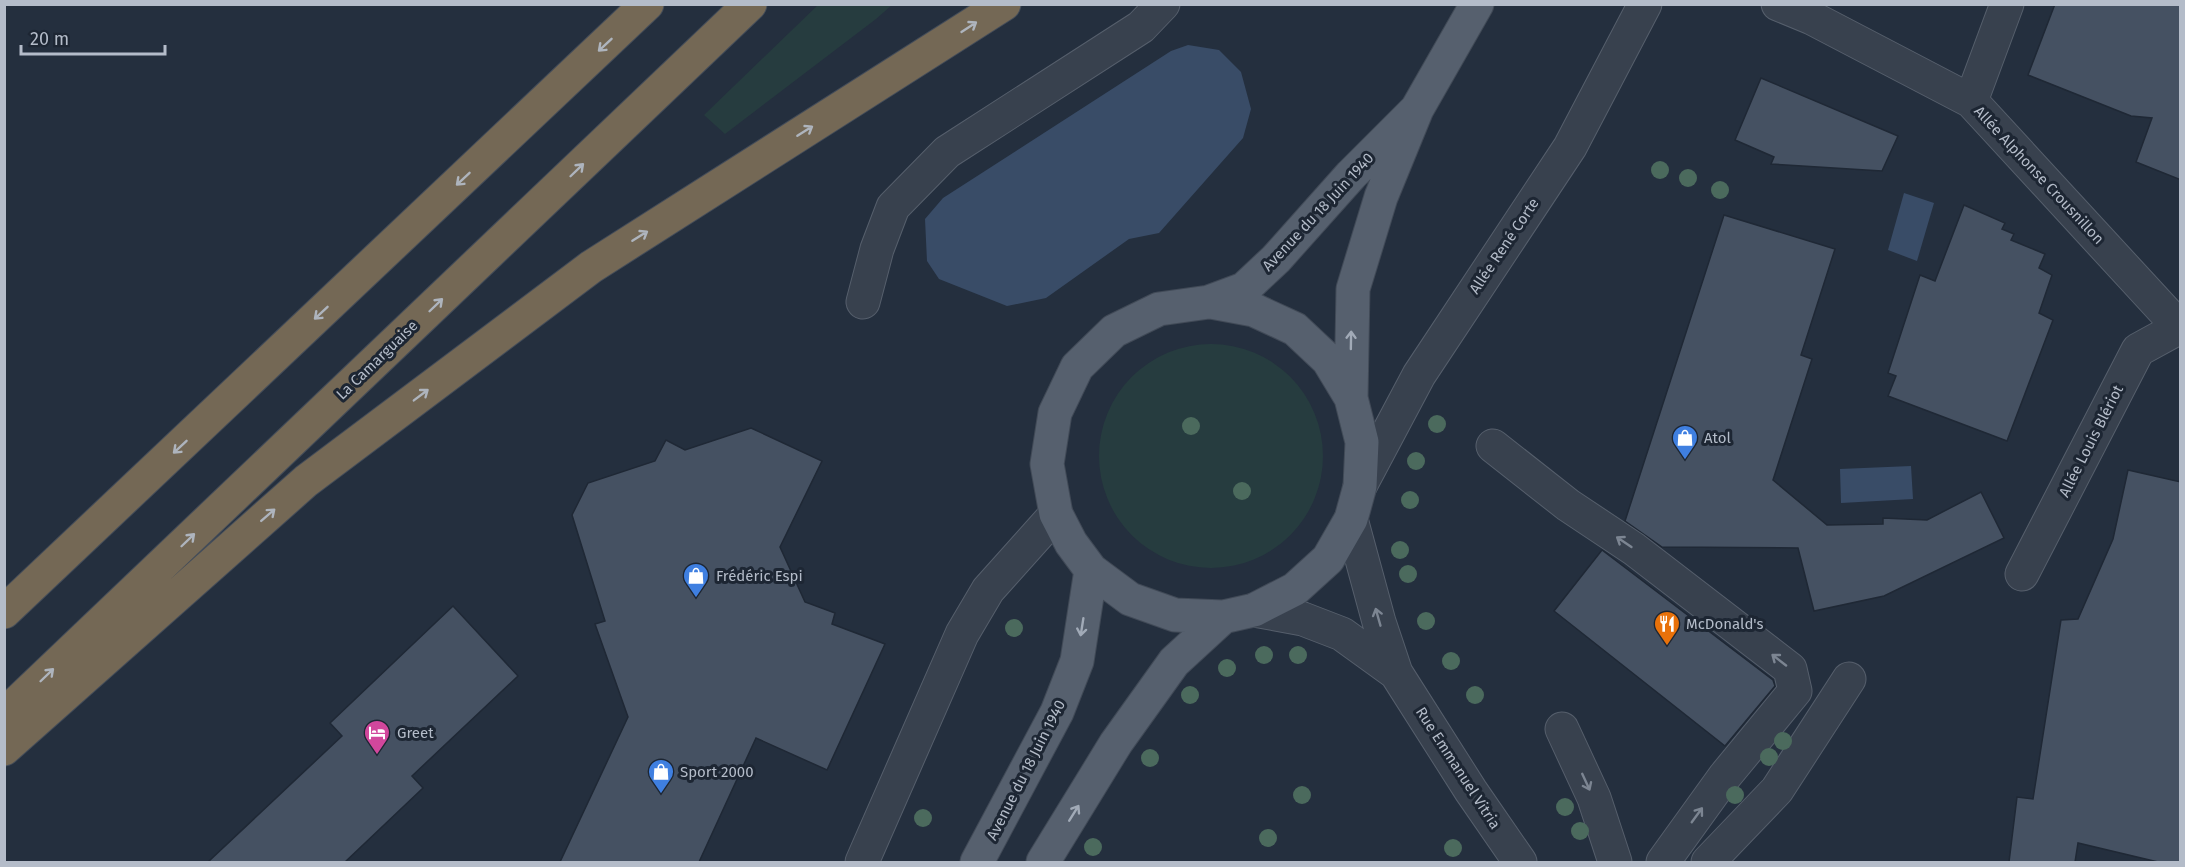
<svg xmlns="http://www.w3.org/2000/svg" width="2185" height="867" viewBox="0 0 2185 867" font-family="'Fira Sans',sans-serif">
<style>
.green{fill:#263c3f}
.water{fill:#394c67}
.building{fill:#455162;stroke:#1f2835;stroke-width:1.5}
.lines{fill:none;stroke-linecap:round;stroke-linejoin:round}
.minor-casing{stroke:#565f6c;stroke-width:35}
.major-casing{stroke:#414a57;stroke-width:35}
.highway-casing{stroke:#434c59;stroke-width:35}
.minor{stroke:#38414e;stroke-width:33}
.major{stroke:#56606e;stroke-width:33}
.highway{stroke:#746855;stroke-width:33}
.tree{fill:#4b6a5d}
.oneway{stroke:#aeb4bd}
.oneway2{stroke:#a1aab7}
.oneway3{stroke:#7c8592}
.labels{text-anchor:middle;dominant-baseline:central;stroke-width:6;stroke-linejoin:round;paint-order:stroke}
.street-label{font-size:15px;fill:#b4bcc9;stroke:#1d2633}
.poi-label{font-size:15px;fill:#b4bcc9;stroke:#1d2633;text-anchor:start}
</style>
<rect width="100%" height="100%" fill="#242f3e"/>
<path class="green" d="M819,4L892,5L876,19L725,134L704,115Z
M1099 456a112 112 0 1 1 224 0a112 112 0 1 1-224 0Z"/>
<path class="water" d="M1188,45L1219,50L1241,72L1251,109L1243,138L1159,233L1129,239L1046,298L1007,306L939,279L927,261L925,219L943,198L1171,51Z
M1904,193L1934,203L1917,261L1888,250Z
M1911,466L1913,499L1841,503L1840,469Z"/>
<path class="building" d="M2055,4H2181V180L2136,162L2152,118L2131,116L2028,75Z
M1761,78L1898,136L1882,171L1771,164L1774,157L1735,140Z
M1964,205L2005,223L2002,229L2014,234L2011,240L2045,254L2039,268L2052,275L2039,313L2053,320L2007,441L1888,396L1896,376L1888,373L1920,275L1935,281Z
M1724,215L1835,249L1801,355L1812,359L1773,480L1827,525L1883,524V518L1927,520L1981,492L2004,538L1884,596L1814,611L1798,548L1662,547L1625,521Z
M751,428L822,461L780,547L805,602L835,613L832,624L885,644L827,770L756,738L699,862H560L628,717L595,624L605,621L572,515L588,483L655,461L666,440L685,450Z
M2128,470L2181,482V862H2158L2078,843L2075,862H2009L2017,797L2033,799L2061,620L2078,619L2113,539Z
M1602,550L1773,680L1775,686L1725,746L1554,611Z
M453,606L518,676L412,776L423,788L345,862H208L342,736L330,723Z"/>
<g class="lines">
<defs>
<path id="minor" d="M1778,4L1812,18L1971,101L2180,328
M1971,101L2007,4
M863,302L877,249L893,207L947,152L1141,27L1163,4
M1493,446L1568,505L1634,549L1790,669L1795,691L1725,776L1663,862
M1360,486L1419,375L1570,147L1645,4
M1351,519L1379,622L1396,673L1471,791L1520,862
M2022,574L2138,350L2180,327
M1254,610L1303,619L1342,634L1396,673
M1562,729L1594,798L1615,862
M862,862L962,634L988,590L1056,514
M1708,862L1777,790L1849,679"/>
<path id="major" d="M1417,109L1351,175L1276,259L1244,289L1209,302L1159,309L1114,331L1077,367L1055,413L1047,464L1056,514L1071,543L1091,570L1130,599L1175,615L1223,617L1254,610L1295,589L1328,559L1351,519L1360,486L1362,442L1351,398L1353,289L1381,197L1417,109L1477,4
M1211,302L1254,310L1295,329L1328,360L1351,398
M977,862L1057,712L1077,661L1091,570
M1043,862L1116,743L1174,662L1223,617"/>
<path id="highway" d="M4,612L647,4
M4,715L750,4
M4,749L306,481L591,267L1004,4"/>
</defs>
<use href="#minor" class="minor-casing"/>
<use href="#major" class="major-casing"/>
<use href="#highway" class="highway-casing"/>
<use href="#minor" class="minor"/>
<use href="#major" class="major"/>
<use href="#highway" class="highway"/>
</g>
<g class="tree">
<circle cx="1660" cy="170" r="9"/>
<circle cx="1688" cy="178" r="9"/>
<circle cx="1720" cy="190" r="9"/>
<circle cx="1437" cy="424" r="9"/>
<circle cx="1191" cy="426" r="9"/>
<circle cx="1416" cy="461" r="9"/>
<circle cx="1242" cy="491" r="9"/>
<circle cx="1410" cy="500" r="9"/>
<circle cx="1400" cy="550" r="9"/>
<circle cx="1408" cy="574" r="9"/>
<circle cx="1426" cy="621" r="9"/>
<circle cx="1014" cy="628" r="9"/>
<circle cx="1264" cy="655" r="9"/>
<circle cx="1298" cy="655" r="9"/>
<circle cx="1451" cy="661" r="9"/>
<circle cx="1227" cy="668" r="9"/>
<circle cx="1190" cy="695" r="9"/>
<circle cx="1475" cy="695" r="9"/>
<circle cx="1783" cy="741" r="9"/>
<circle cx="1769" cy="757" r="9"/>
<circle cx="1150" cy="758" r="9"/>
<circle cx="1302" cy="795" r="9"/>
<circle cx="1735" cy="795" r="9"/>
<circle cx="1565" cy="807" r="9"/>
<circle cx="923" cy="818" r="9"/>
<circle cx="1580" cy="831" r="9"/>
<circle cx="1268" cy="838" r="9"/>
<circle cx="1093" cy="847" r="9"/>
<circle cx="1453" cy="848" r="9"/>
</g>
<defs><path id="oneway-shaft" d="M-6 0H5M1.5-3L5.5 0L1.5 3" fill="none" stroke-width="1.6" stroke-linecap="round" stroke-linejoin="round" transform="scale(1.5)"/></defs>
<g class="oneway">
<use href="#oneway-shaft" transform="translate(969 27) rotate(-33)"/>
<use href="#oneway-shaft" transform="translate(605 45) rotate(137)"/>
<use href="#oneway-shaft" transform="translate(805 131) rotate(-32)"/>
<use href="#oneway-shaft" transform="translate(577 170) rotate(-44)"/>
<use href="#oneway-shaft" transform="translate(463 179) rotate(137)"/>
<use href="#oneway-shaft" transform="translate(640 236) rotate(-32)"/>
<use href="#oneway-shaft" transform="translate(436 305) rotate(-44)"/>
<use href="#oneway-shaft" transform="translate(321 313) rotate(137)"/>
<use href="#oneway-shaft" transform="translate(421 395) rotate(-37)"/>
<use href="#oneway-shaft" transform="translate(180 447) rotate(137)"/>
<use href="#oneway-shaft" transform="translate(268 515) rotate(-41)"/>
<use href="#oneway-shaft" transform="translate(188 540) rotate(-44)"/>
<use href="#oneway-shaft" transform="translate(47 675) rotate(-44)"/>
</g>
<g class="oneway2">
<use href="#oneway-shaft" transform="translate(1351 340) rotate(-89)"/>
<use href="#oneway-shaft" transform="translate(1082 627) rotate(99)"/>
<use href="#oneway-shaft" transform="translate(1074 813) rotate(-58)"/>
</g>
<g class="oneway3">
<use href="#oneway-shaft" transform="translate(1624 542) rotate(-146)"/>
<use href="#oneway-shaft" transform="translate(1378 617) rotate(-106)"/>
<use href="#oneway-shaft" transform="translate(1779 660) rotate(-142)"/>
<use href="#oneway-shaft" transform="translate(1586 782) rotate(65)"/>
<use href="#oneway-shaft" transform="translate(1697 815) rotate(-54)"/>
</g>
<defs>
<symbol id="shop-pin" viewBox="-11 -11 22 30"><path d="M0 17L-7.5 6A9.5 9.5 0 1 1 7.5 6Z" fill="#3f7fe0" stroke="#1d2633"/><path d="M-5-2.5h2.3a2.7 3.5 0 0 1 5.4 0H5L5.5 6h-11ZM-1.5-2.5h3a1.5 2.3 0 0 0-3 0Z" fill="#fff"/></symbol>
<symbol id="restaurant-pin" viewBox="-11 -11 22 30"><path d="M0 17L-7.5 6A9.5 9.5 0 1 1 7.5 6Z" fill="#e8710a" stroke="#1d2633"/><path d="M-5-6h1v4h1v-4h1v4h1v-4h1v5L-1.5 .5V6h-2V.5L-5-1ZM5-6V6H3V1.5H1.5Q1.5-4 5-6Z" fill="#fff"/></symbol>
<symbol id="hotel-pin" viewBox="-11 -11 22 30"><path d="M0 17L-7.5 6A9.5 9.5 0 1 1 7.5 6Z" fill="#d1479c" stroke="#1d2633"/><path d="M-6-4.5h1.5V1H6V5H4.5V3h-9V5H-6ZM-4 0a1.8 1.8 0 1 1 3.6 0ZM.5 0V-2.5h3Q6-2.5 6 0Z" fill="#fff"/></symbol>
</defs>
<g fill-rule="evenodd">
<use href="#shop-pin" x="1670" y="423" width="30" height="40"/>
<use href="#shop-pin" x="681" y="561" width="30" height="40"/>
<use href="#restaurant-pin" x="1652" y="609" width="30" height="40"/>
<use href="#hotel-pin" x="362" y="718" width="30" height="40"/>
<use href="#shop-pin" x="646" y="757" width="30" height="40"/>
</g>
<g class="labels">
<g class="street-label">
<text transform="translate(2039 175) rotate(47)">Allée Alphonse Crousnillon</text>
<text transform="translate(1318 212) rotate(-47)">Avenue du 18 Juin 1940</text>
<text transform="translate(1504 246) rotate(-56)">Allée René Corte</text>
<text transform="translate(377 360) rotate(-44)">La Camarguaise</text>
<text transform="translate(2091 441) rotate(-63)">Allée Louis Blériot</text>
<text transform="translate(1458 768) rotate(57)">Rue Emmanuel Vitria</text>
<text transform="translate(1026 770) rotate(-63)">Avenue du 18 Juin 1940</text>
</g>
<g class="poi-label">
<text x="1704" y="438">Atol</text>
<text x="716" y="576">Frédéric Espi</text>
<text x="1686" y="624">McDonald's</text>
<text x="397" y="733">Greet</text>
<text x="680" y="772">Sport 2000</text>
</g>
</g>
<rect width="2185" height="867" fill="none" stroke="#b4bcc9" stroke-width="12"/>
<path d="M21 45v9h144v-9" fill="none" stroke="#b4bcc9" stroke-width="3"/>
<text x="30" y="45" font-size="18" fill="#b4bcc9" stroke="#1d2633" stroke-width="4.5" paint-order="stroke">20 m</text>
</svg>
